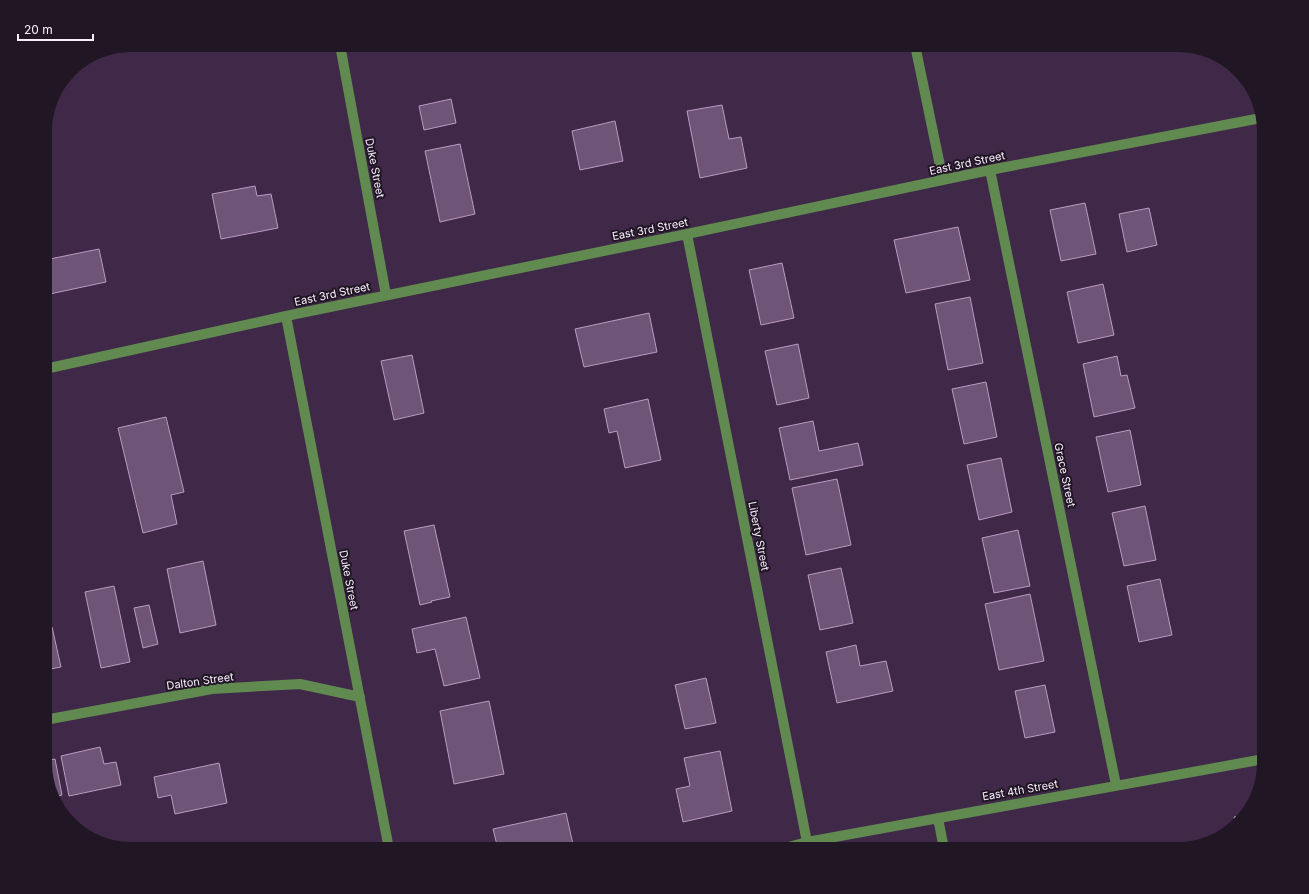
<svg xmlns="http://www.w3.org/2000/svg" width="1309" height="894" viewBox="0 0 1309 894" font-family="Inter,sans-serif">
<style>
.building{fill:#6e5476;stroke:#b89cc2}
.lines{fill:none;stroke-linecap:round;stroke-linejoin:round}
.minor{stroke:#618a51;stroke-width:10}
.labels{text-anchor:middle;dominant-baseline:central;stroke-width:4;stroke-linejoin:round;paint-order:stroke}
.street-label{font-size:11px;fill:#f9edfe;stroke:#201624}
</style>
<rect width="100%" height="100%" fill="#402848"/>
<path class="building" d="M451,99L456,123L424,130L419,106Z
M722,105L729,139L741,137L747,168L700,178L687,111Z
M615,121L623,161L580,170L572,131Z
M460,144L475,214L440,222L425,151Z
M255,186L257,196L271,194L278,228L221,239L212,194Z
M1085,203L1096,254L1061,261L1050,210Z
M1149,208L1157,245L1127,252L1119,214Z
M958,227L970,280L906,293L894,240Z
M99,249L106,282L45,295V260Z
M782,263L794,318L761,325L749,270Z
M1103,284L1114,335L1078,343L1067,292Z
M970,297L983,363L948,370L935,304Z
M649,313L657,352L584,367L575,329Z
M798,344L809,398L777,405L765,351Z
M412,355L424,413L394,420L381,361Z
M1117,356L1121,376L1127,375L1135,408L1094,417L1083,364Z
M986,382L997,437L964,444L952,389Z
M648,399L661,460L625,468L617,431L609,433L604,409Z
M166,417L184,492L171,495L177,524L143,533L118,428Z
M813,421L819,451L858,443L863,465L790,480L779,428Z
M1130,430L1141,485L1108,492L1096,437Z
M1001,458L1012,512L979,520L967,465Z
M837,479L851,545L806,555L792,488Z
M1145,506L1156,560L1124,566L1112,513Z
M434,525L450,597L431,601L432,602L420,605L404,531Z
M1018,530L1030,586L994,593L982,538Z
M203,561L216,625L180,633L167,569Z
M841,568L853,623L820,630L808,575Z
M1160,579L1172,635L1139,642L1127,586Z
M114,586L130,662L101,668L85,592Z
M1030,594L1044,661L999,670L985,604Z
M149,605L158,644L143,648L134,608Z
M466,617L480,678L444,686L435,649L417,653L412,629Z
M52,627L61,667L45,670V629Z
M856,645L860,666L886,661L893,691L837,703L826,652Z
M706,678L716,723L685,729L675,685Z
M1045,685L1055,732L1025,738L1015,691Z
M489,701L504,774L454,784L440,711Z
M100,747L104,764L116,762L121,785L69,796L61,756Z
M720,751L732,811L683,822L676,789L690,786L684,758Z
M55,759L62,795L54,797L45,768V761Z
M219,763L227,803L175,814L171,795L158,798L154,777Z
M566,813L574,849H498L493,829Z
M1245,815L1236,824L1234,817Z"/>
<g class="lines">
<path class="minor" d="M340,45L386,295
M915,45L943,180
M990,170L1116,785
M687,234L807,842
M286,316L389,849
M45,369L286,316L687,234L990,170L1261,118
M45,720L212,689L300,684L360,697
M938,818L944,849
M781,849L807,842L1264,759"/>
</g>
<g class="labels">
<g class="street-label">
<text transform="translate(967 163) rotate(-12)">East 3rd Street</text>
<text transform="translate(375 168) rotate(79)">Duke Street</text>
<text transform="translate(650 229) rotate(-11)">East 3rd Street</text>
<text transform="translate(332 294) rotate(-12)">East 3rd Street</text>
<text transform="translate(1065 475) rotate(78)">Grace Street</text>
<text transform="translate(759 536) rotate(79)">Liberty Street</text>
<text transform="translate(349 580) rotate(79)">Duke Street</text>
<text transform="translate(200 681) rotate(-8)">Dalton Street</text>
<text transform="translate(1020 790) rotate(-10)">East 4th Street</text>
</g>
</g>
<path d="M0 0H1309V894H0ZM131 52H1178A79 79 0 0 1 1257 131V763A79 79 0 0 1 1178 842H131A79 79 0 0 1 52 763V131A79 79 0 0 1 131 52Z" fill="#201624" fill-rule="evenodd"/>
<path d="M18 34v6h75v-6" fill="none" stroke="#f9edfe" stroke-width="2"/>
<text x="24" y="34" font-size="12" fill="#f9edfe" stroke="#201624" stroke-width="3" paint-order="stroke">20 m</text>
</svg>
